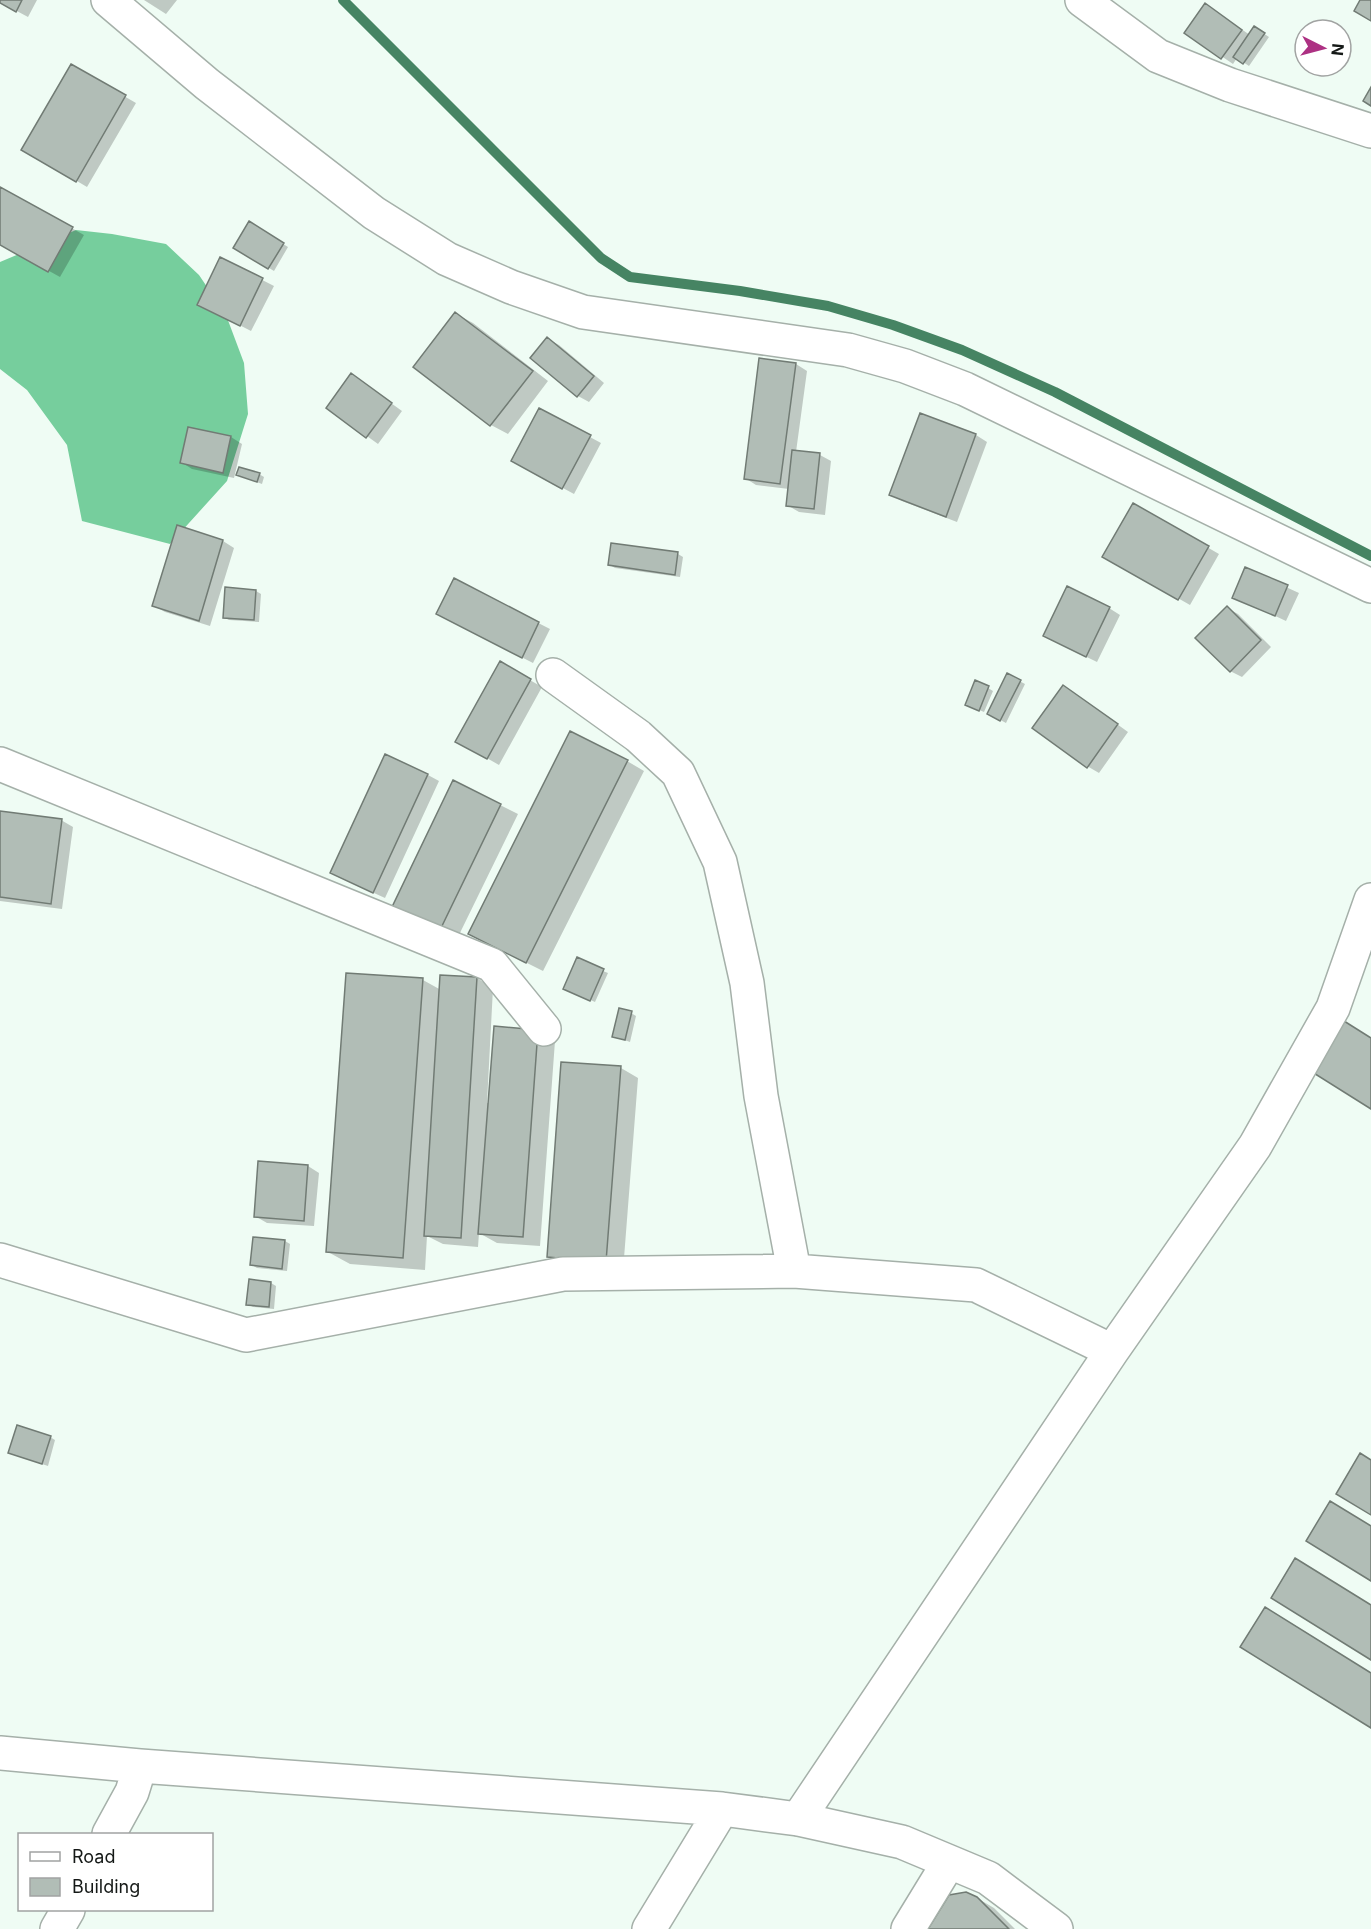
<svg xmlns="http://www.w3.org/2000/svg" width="1371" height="1929" viewBox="0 0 1371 1929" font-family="Inter,sans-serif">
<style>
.forest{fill:#76ce9d}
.shadow{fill:#0003}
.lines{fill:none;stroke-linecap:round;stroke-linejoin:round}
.stream{stroke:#468463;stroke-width:10}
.building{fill:#b1bdb6;stroke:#717b74;stroke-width:1.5}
.minor-casing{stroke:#a5b0a9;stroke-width:36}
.minor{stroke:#fff;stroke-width:33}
</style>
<rect width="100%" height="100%" fill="#effcf4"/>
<path class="forest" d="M76,230L112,234L166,244L199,275L226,315L244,363L248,414L227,481L170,544L82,521L67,445L27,390L0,369V262Z"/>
<path class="shadow" d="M0,0H37L28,17L0,2Z
M144,0H177L166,14Z
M1216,12L1250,35L1260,31L1269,37L1249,66L1237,58L1233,64L1186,32Z
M72,66L136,103L87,187L23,149Z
M0,188L84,235L60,277L0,244Z
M249,223L288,247L274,271L235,247Z
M221,259L274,286L251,331L210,310Z
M456,314L473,323L548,381L508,434L491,425L415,367Z
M548,339L559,345L604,383L589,402L578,396Z
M761,360L796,364L807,371L796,452L820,455L831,461L825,515L799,512L787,505L789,489L756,485L745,478Z
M352,375L402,411L378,444L328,408Z
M540,410L601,443L574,494L524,467Z
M921,415L976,435L987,442L957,522L902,501L891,495Z
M189,429L231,437L242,444L234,478L192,469L181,462Z
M259,474L264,477L262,484L238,475Z
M1134,505L1219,554L1190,605L1104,556Z
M178,527L223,541L234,548L210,626L165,612L154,606Z
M678,554L683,557L680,577L615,568L610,565Z
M1246,569L1299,593L1286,621L1234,597Z
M454,580L550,629L533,663L449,620Z
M227,589L256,591L261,594L259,622L229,620L224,617Z
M1109,608L1120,615L1097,662L1056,642Z
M1227,608L1238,614L1271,647L1242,677L1230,671Z
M500,663L542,687L499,765L457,741Z
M1008,675L1025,684L1006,723L989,714Z
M988,688L993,691L984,712L972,707Z
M1074,693L1128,732L1099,773L1087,766Z
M627,761L644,771L543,971L487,943Z
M428,775L439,781L385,898L343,879Z
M454,782L518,814L457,939L410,916Z
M0,812L61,820L73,827L62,909L0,901Z
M603,971L608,973L595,1002L570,991Z
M477,978L493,988L487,1103H489L495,1028L555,1041L540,1246L497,1243L479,1233L478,1247L443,1244L427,1236L425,1270L350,1264L328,1252L423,980L441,990Z
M631,1013L636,1016L630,1042L613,1036Z
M621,1068L638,1078L623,1271L565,1266L548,1256Z
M308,1166L319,1173L314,1226L267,1223L255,1216Z
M285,1241L290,1244L287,1271L257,1268L252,1265Z
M250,1281L271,1283L276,1286L274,1309L253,1307L247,1304Z
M50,1437L55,1440L48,1466L15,1455Z
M977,1898L994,1908L1015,1929H930Z"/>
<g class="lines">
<path class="stream" d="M343,0L601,258L630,277L740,291L828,306L893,325L962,350L1055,392L1371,556"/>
</g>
<path class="building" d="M0,0H22L16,12L0,3Z
M1360,0H1371V21L1354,11Z
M1205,3L1242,30L1221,59L1184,33Z
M1254,26L1265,33L1243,64L1233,57Z
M71,64L126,95L76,182L21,150Z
M1371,87V106L1363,101Z
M0,187L73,227L48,272L0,245Z
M249,221L284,243L268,269L233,248Z
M220,257L263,278L240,326L197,305Z
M455,312L533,371L490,426L413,367Z
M547,337L594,376L577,397L530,358Z
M759,358L796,363L780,484L744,479Z
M351,373L392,403L366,438L326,408Z
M539,408L591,435L562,489L511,461Z
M920,413L976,434L946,517L889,495Z
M188,427L231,436L223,473L180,463Z
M792,450L820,453L814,509L786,506Z
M239,467L260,473L257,482L236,475Z
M1133,503L1209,546L1178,600L1102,557Z
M177,525L223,540L199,621L152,606Z
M611,543L678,552L675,575L608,565Z
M1245,567L1288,585L1275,616L1232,598Z
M454,578L539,622L522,658L436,614Z
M1067,586L1110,607L1086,657L1043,636Z
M225,587L256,590L254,620L223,618Z
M1227,606L1261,640L1230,672L1195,638Z
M500,661L531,679L487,759L455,742Z
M1007,673L1021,680L1000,721L987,714Z
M975,680L989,686L979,711L965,705Z
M1063,685L1118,724L1087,768L1032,728Z
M570,731L628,760L526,963L468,934Z
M385,754L428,774L373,893L330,873Z
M453,780L501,804L440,930L392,907Z
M0,811L62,819L51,904L0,897Z
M577,957L604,969L590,1001L563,989Z
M346,973L423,978L403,1258L326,1252Z
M440,975L477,977L461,1238L424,1236Z
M619,1008L632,1011L625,1040L612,1037Z
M1344,1021L1371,1038V1109L1312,1072Z
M494,1026L538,1030L523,1237L478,1234Z
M561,1062L621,1066L606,1262L547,1257Z
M258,1161L308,1165L304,1221L254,1217Z
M253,1237L285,1240L282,1269L250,1265Z
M249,1279L271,1282L269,1307L246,1305Z
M17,1425L51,1436L42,1464L8,1453Z
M1360,1453L1371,1460V1515L1336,1494Z
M1330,1501L1371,1526V1581L1306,1541Z
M1295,1558L1371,1605V1660L1271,1598Z
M1265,1607L1371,1673V1728L1240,1647Z
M966,1892L977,1897L1009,1929H928L949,1895Z"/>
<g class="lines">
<defs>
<path id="minor" d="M108,0L207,84L374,213L447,259L511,287L583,312L848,350L905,366L965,389L1371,586
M1082,0L1158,56L1230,85L1371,131
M553,675L638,736L678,773L720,862L747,983L761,1096L794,1271
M0,764L492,965L544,1029
M0,1260L246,1335L563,1274L794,1271L976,1285L1112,1351
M0,1753L140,1766L722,1809L798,1819L902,1842L988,1878L1056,1929
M798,1819L1112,1351L1255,1146L1333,1008L1371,900
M109,1834L132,1792L140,1766
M57,1929L68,1910
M649,1929L722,1809
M908,1929L949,1862"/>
</defs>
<use href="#minor" class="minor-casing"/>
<use href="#minor" class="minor"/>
</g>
<rect x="18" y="1833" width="195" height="78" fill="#ffffff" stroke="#a1a3a2" stroke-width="1.5"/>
<rect x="30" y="1852" width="30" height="9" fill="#ffffff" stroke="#a1a3a2" stroke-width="1.5"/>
<text x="72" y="1863" font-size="18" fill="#151917">Road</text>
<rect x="30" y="1878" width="30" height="18" fill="#b1bdb6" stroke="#a1a3a2" stroke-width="1.5"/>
<text x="72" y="1893" font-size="18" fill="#151917">Building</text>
<g transform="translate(1323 48) rotate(96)"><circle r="28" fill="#ffffff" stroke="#a1a3a2" stroke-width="1.5"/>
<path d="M0-4.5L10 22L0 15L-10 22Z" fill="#ad3183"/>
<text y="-9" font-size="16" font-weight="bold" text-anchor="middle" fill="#151917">N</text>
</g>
</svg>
